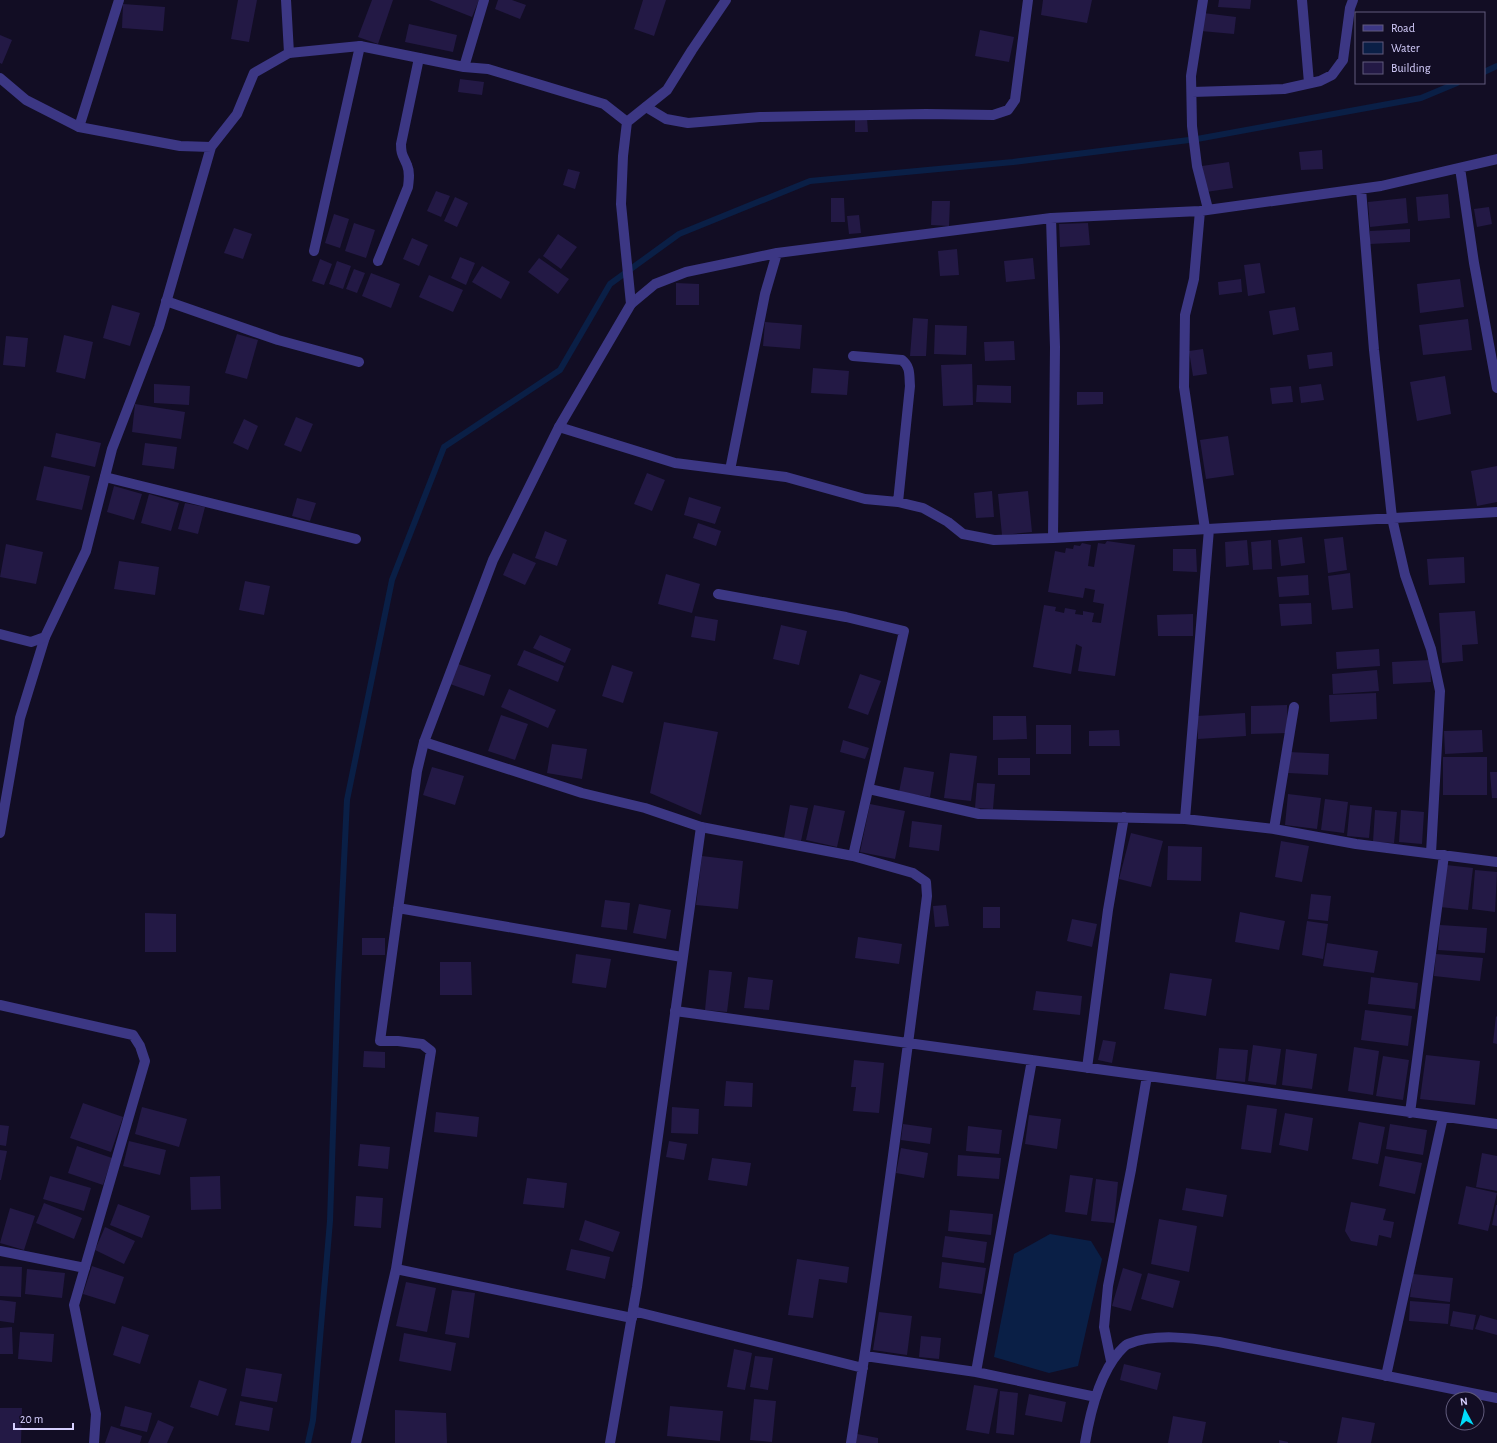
<svg xmlns="http://www.w3.org/2000/svg" width="1497" height="1443" viewBox="0 0 1497 1443" font-family="'Alegreya Sans',sans-serif">
<style>
.water{fill:#0a1f46}
.lines{fill:none;stroke-linecap:round;stroke-linejoin:round}
.stream{stroke:#0a1f46;stroke-width:6}
.building{fill:#231945}
.minor{stroke:#3c3784;stroke-width:10}
.tertiary{stroke:#3c3784;stroke-width:10}
</style>
<rect width="100%" height="100%" fill="#120d24"/>
<path class="water" d="M1050,1234L1091,1241L1102,1259L1078,1366L1049,1373L994,1357L1014,1254Z"/>
<g class="lines">
<path class="stream" d="M1484,72L1497,66
M308,1443L313,1420L330,1221L338,983L347,800L392,580L444,447L560,370L610,284L679,234L810,181L1013,162L1197,139L1421,98L1457,83"/>
</g>
<path class="building" d="M238,0H257L249,42L231,39Z
M372,0H393L378,44L358,37Z
M429,0H479L472,17Z
M498,0H512L526,5L520,19L495,9Z
M643,0H666L654,36L634,29Z
M1043,0H1092L1087,23L1041,15Z
M1219,0H1251L1250,9L1218,7Z
M123,4L165,7L163,31L122,28Z
M1203,13L1236,17L1234,34L1201,31Z
M409,24L457,35L453,52L405,42Z
M980,30L1014,37L1009,62L975,56Z
M0,35L12,40L2,64L0,63Z
M460,79L484,82L482,95L458,92Z
M867,118L868,132H855V119Z
M1322,150L1323,169L1301,170L1299,152Z
M1229,162L1233,188L1206,192L1202,166Z
M568,169L580,172L575,189L563,185Z
M436,191L450,196L441,217L427,211Z
M1448,194L1450,218L1418,221L1416,197Z
M455,197L468,203L457,227L444,221Z
M831,198H844L845,222H831Z
M1406,198L1408,223L1370,227L1368,202Z
M932,201H950L949,226L931,225Z
M1489,207L1492,224L1477,227L1474,209Z
M334,214L349,219L340,248L325,243Z
M859,215L861,233L849,234L847,216Z
M354,223L375,230L366,258L345,251Z
M1088,223L1090,245L1060,247L1059,224Z
M234,228L252,234L243,259L224,253Z
M1410,229V242L1370,244V231Z
M558,234L577,247L561,269L543,256Z
M412,238L428,245L419,266L403,259Z
M957,249L959,275L940,276L938,251Z
M460,257L475,263L466,285L451,278Z
M539,258L569,279L558,294L528,272Z
M1033,258L1035,279L1006,282L1004,261Z
M320,259L332,264L324,285L312,281Z
M337,261L351,266L343,289L329,284Z
M1260,263L1265,293L1248,296L1244,265Z
M482,266L510,282L501,299L472,282Z
M354,269L365,273L357,293L346,289Z
M371,273L400,284L391,308L362,296Z
M429,275L463,290L453,312L419,297Z
M1241,279L1242,292L1219,295L1218,282Z
M1460,279L1464,307L1420,313L1417,284Z
M676,283L699,284V305H676Z
M112,305L140,313L130,346L103,338Z
M1295,307L1299,330L1273,335L1269,311Z
M913,318L928,319L926,356H910Z
M1468,319L1472,350L1423,355L1419,325Z
M765,322L802,325L800,349L763,346Z
M935,325L967,326L966,355L934,354Z
M237,334L258,340L247,379L225,373Z
M64,335L93,342L85,379L56,372Z
M6,336L28,338L25,367L3,365Z
M1014,341L1015,360L985,361L984,342Z
M1203,349L1207,374L1193,376L1189,351Z
M1332,352L1333,366L1309,369L1307,355Z
M972,364L973,405L943,406L941,365Z
M813,368L849,371L847,395L811,393Z
M1445,376L1451,414L1417,421L1410,382Z
M154,384L190,386L189,405L154,403Z
M1321,384L1324,400L1301,403L1299,387Z
M977,385L1011,386V403L976,402Z
M1291,386L1293,402L1272,404L1270,388Z
M1077,392H1103V404L1077,405Z
M135,404L185,412L181,439L132,432Z
M296,417L313,424L301,452L284,445Z
M244,419L258,426L248,450L233,443Z
M56,433L101,443L95,467L51,457Z
M1228,436L1234,475L1206,479L1200,440Z
M145,443L177,447L174,469L142,465Z
M44,466L90,476L82,510L36,500Z
M1497,466V502L1477,506L1471,471Z
M647,473L665,480L652,511L634,504Z
M114,486L142,494L134,520L107,512Z
M992,491L994,517L976,518L974,493Z
M1028,491L1032,532L1002,535L998,494Z
M149,494L179,503L171,531L141,523Z
M689,497L721,507L715,524L684,515Z
M297,498L316,503L310,521L292,516Z
M185,503L205,507L198,534L178,529Z
M698,523L721,531L716,546L693,538Z
M545,531L567,540L557,566L535,558Z
M1302,537L1305,563L1281,566L1278,540Z
M1343,537L1347,570L1328,573L1324,539Z
M1247,540L1249,565L1226,567L1225,542Z
M1271,540L1272,569L1253,570L1251,542Z
M1107,541L1135,545L1115,676L1078,671L1082,647L1076,644L1071,674L1033,667L1044,605L1056,607L1055,611L1064,613L1065,608L1076,610L1075,614L1083,615V611L1094,613L1092,622L1101,623L1104,604L1093,602L1095,590L1085,588L1083,598L1048,592L1055,551L1065,553L1066,548L1073,549L1074,545L1080,546L1082,543L1091,545L1088,566L1094,567L1098,543L1105,544Z
M6,544L43,552L36,584L0,577Z
M1173,549H1196L1197,572L1173,571Z
M513,553L536,563L525,585L503,575Z
M1464,557L1465,583L1429,585L1427,559Z
M119,561L159,567L155,595L114,589Z
M1350,573L1353,608L1332,610L1328,576Z
M666,574L700,584L692,613L658,604Z
M1308,575L1309,595L1279,597L1277,577Z
M245,581L270,586L264,615L239,610Z
M1311,603L1312,624L1281,626L1279,604Z
M1475,611L1478,644L1462,645L1463,661L1442,663L1439,613Z
M1193,614V636H1158L1157,615Z
M695,616L718,620L715,641L691,637Z
M781,625L807,631L799,665L773,659Z
M540,635L571,649L565,663L533,648Z
M1379,649L1380,666L1337,669L1336,652Z
M524,650L564,666L558,682L517,665Z
M1430,660L1431,682L1393,684L1392,662Z
M458,664L491,675L484,696L450,684Z
M612,665L633,672L623,703L602,696Z
M1377,670L1379,691L1333,694L1332,674Z
M860,674L881,681L868,715L848,708Z
M509,689L556,710L548,728L501,707Z
M1376,693L1377,719L1330,722L1329,695Z
M1287,705L1288,733L1251,734V706Z
M1245,713L1246,736L1198,739L1197,716Z
M501,715L528,724L515,760L488,751Z
M993,716H1026L1027,739L993,740Z
M664,722L718,732L701,815L650,793Z
M1036,725H1071V754H1036Z
M1119,730L1120,746H1089V731Z
M1482,730L1483,752L1445,754L1444,731Z
M843,740L869,748L865,759L840,752Z
M552,744L587,749L582,779L547,773Z
M1289,752L1329,754L1328,775L1288,773Z
M950,753L977,756L971,801L944,798Z
M1443,757H1487V795H1443Z
M998,758H1030V775H998Z
M432,767L464,776L455,805L423,795Z
M904,767L934,772L930,797L899,792Z
M1490,772H1497V798H1492Z
M977,783L995,784L993,809L975,808Z
M1288,794L1321,798L1317,829L1285,825Z
M1325,799L1348,802L1344,833L1321,830Z
M870,804L905,811L895,859L860,852Z
M790,805L808,808L801,841L784,838Z
M814,805L845,811L837,847L806,840Z
M1350,805L1372,807L1369,838L1347,836Z
M1375,810L1397,812L1394,843L1373,842Z
M1401,810L1424,812L1422,844L1399,842Z
M912,821L942,825L939,851L909,847Z
M1131,833L1163,841L1151,887L1119,879Z
M1281,841L1309,846L1302,882L1275,877Z
M1168,846L1202,847L1201,881L1167,880Z
M702,856L743,861L738,909L696,905Z
M1446,865L1473,868L1468,910L1440,907Z
M1475,870L1497,872L1495,912L1472,909Z
M1311,894L1331,896L1328,921L1308,919Z
M605,900L630,903L627,930L601,927Z
M639,904L671,910L666,939L633,933Z
M946,905L949,926L935,927L933,906Z
M983,907H1000V928H983Z
M1240,912L1285,921L1279,950L1235,942Z
M145,913L176,914V952H145Z
M1072,919L1097,924L1092,947L1067,941Z
M1307,921L1328,924L1323,959L1302,955Z
M1440,925L1487,928L1485,953L1438,950Z
M858,937L902,944L899,964L855,958Z
M362,938H385V955H362Z
M1327,943L1378,951L1374,973L1323,966Z
M576,954L611,959L606,988L572,983Z
M1436,954L1483,958L1480,981L1434,976Z
M440,962H471L472,995H440Z
M709,970L732,972L727,1012L705,1010Z
M1170,973L1212,979L1206,1016L1164,1009Z
M748,977L773,980L769,1010L744,1008Z
M1371,977L1418,983L1415,1009L1368,1004Z
M1036,991L1082,996L1080,1015L1033,1010Z
M1365,1010L1412,1016L1408,1046L1361,1040Z
M1496,1016L1497,1017V1044L1493,1043Z
M1103,1040L1116,1042L1112,1063L1098,1060Z
M1253,1045L1281,1049L1276,1085L1248,1081Z
M1354,1047L1379,1051L1373,1095L1348,1091Z
M1219,1048L1248,1050L1245,1082L1216,1079Z
M1286,1049L1317,1054L1312,1089L1282,1085Z
M364,1051L385,1052V1068L363,1067Z
M1426,1055L1480,1061L1475,1105L1420,1099Z
M1383,1056L1409,1060L1403,1100L1376,1096Z
M854,1060L884,1063L879,1113L853,1111L856,1087H851Z
M726,1081L753,1083L752,1107L724,1106Z
M83,1103L123,1117L111,1152L70,1138Z
M1247,1105L1277,1109L1271,1153L1241,1149Z
M142,1107L187,1119L179,1147L135,1134Z
M672,1107L699,1109L698,1134L671,1133Z
M436,1112L479,1117L477,1137L434,1132Z
M1285,1113L1313,1118L1308,1151L1279,1145Z
M1029,1115L1061,1119L1057,1149L1025,1144Z
M1359,1122L1385,1127L1378,1164L1352,1159Z
M903,1124L932,1128L930,1144L901,1140Z
M1390,1124L1427,1130L1423,1155L1386,1149Z
M0,1125L9,1126L6,1146L0,1145Z
M968,1126L1002,1130L999,1154L966,1151Z
M129,1141L166,1150L160,1175L123,1166Z
M669,1141L687,1144L684,1160L666,1157Z
M360,1144L390,1147L388,1169L358,1166Z
M77,1146L112,1158L103,1185L68,1173Z
M901,1148L928,1153L924,1178L896,1173Z
M0,1150L7,1151L1,1180H0Z
M1482,1153L1497,1156V1191L1476,1187Z
M958,1155L1001,1158L999,1179L957,1176Z
M1385,1156L1422,1163L1415,1194L1379,1186Z
M712,1158L751,1163L747,1186L708,1180Z
M1070,1175L1093,1178L1087,1215L1065,1212Z
M50,1176L91,1188L84,1211L43,1199Z
M220,1176L221,1209L191,1210L190,1177Z
M527,1178L567,1183L564,1208L523,1204Z
M1096,1179L1118,1182L1114,1223L1091,1221Z
M1466,1186L1497,1193L1488,1231L1458,1224Z
M1186,1188L1227,1195L1223,1217L1182,1210Z
M356,1196L383,1198L381,1228L354,1226Z
M1351,1202L1386,1209L1383,1220L1394,1222L1391,1238L1379,1235L1377,1246L1351,1241L1345,1231Z
M44,1203L82,1218L74,1239L36,1223Z
M118,1204L150,1216L142,1238L110,1225Z
M1496,1205H1497V1226L1492,1225Z
M10,1208L35,1216L24,1250L0,1243Z
M950,1210L993,1214L991,1235L948,1231Z
M1159,1219L1197,1226L1189,1272L1151,1264Z
M585,1220L620,1232L613,1252L579,1240Z
M105,1227L135,1241L124,1264L95,1250Z
M945,1236L987,1242L984,1263L942,1257Z
M571,1249L610,1257L605,1279L566,1270Z
M797,1259L849,1267L847,1283L819,1279L813,1318L788,1315Z
M942,1262L986,1268L982,1294L939,1288Z
M0,1266L22,1267L21,1297L0,1296Z
M92,1266L124,1277L115,1304L83,1294Z
M1123,1268L1142,1274L1131,1311L1112,1306Z
M27,1269L65,1273L62,1298L25,1294Z
M1148,1273L1180,1281L1173,1308L1141,1299Z
M1413,1274L1453,1278L1450,1302L1410,1297Z
M406,1282L436,1288L427,1332L396,1326Z
M452,1290L475,1293L469,1338L445,1334Z
M0,1300L16,1302L14,1323L0,1321Z
M1410,1301L1450,1304L1448,1324L1409,1321Z
M1453,1311L1476,1315L1473,1330L1450,1326Z
M879,1312L912,1316L907,1355L873,1350Z
M1480,1315L1497,1320V1335L1475,1329Z
M122,1326L149,1335L140,1364L113,1355Z
M12,1327L13,1354H0V1328Z
M20,1332L54,1334L52,1362L18,1359Z
M404,1333L456,1343L451,1371L399,1361Z
M921,1336L941,1338L939,1359L919,1357Z
M734,1349L752,1353L745,1390L727,1387Z
M755,1356L773,1358L768,1390L750,1387Z
M1124,1364L1161,1373L1157,1390L1120,1380Z
M246,1368L282,1374L277,1402L241,1396Z
M199,1380L227,1389L218,1416L190,1407Z
M974,1385L998,1389L989,1434L966,1430Z
M1000,1391L1018,1393L1014,1435L996,1433Z
M1029,1394L1066,1402L1062,1422L1025,1415Z
M754,1399L776,1401L772,1442L750,1440Z
M240,1401L273,1408L269,1431L235,1425Z
M125,1406L152,1413L147,1432L120,1426Z
M670,1406L723,1411L720,1441L667,1436Z
M0,1408H22L21,1443H0Z
M395,1410L446,1413L447,1443H395Z
M1173,1416L1206,1422L1202,1443H1168Z
M1342,1417L1375,1423L1371,1443H1337Z
M158,1420L174,1427L167,1443H148Z
M111,1426L142,1436L140,1443H105Z
M857,1434L878,1438V1443H855Z
M1279,1440L1288,1442V1443H1279Z"/>
<g class="lines">
<path class="minor" d="M286,0L289,53
M1203,0L1191,76L1192,126L1197,166L1208,209
M1302,0L1309,83
M1192,92L1284,89L1320,81L1332,75L1343,60L1350,8L1353,0
M646,107L666,119L688,123L760,117L926,114L993,115L1008,110L1015,100L1028,0
M79,127L119,0
M1460,168L1474,263L1497,388
M1361,189L1374,350L1392,518L1405,575L1431,649L1440,691L1431,853
M1200,211L1194,279L1185,315L1184,387L1205,529
M1051,218L1055,347L1053,538
M314,251L360,46
M378,261L408,187C409,179 410,172 407,165C403,155 401,155 401,144L419,58
M166,301L278,340L359,362
M631,304L655,284L686,272L777,253L1051,218L1200,211L1381,186L1497,159
M853,356L902,360C911,367 909,376 910,386L898,502
M559,427L675,463L786,477L865,499L898,502L923,508L948,522L963,534L994,540L1053,538L1497,512
M730,470L765,294L777,253
M105,477L356,539
M718,594L846,617L904,631L853,856
M869,789L979,814L1185,819L1274,829L1356,844L1497,862
M1185,819L1209,529
M701,827L853,856L913,873L926,882L927,896C904,1078 880,1261 851,1443
M1274,829L1294,707
M0,833L20,718L45,637
M398,908L682,957
M0,1005L133,1035L140,1046L145,1061L74,1305L96,1414L94,1443
M675,1011L1497,1124
M1087,1068L1108,910L1124,817
M1410,1113L1444,855
M0,1251L85,1268
M396,1269L632,1318
M633,1311L863,1368
M865,1356L976,1372L1096,1397
M1111,1361L1104,1327L1108,1286L1131,1170L1147,1076
M976,1372L1032,1060
M1386,1376L1443,1117
M356,1443L396,1269L431,1051L422,1044L398,1041H380L417,771L424,742
M1085,1443C1090,1413 1099,1375 1119,1352C1122,1349 1125,1345 1128,1344C1155,1333 1191,1338 1219,1342L1497,1398"/>
<path class="tertiary" d="M464,67L484,0
M0,78L26,100L79,127L180,146L211,147L237,114L254,73L289,53L360,46L464,67L488,69L604,104L627,122L623,156L621,204L631,304L559,427L493,560L424,742L582,793L645,808L701,827L637,1287L610,1443
M627,122L667,90L692,50L726,0
M0,634L31,642L45,637L86,551L112,449L159,327L211,147"/>
</g>
<rect x="1355" y="12" width="130" height="72" fill="#120d24" stroke="#615b7c"/>
<rect x="1363" y="25" width="20" height="6" fill="#3c3784" stroke="#615b7c"/>
<text x="1391" y="32" font-size="12" fill="#d7d0ff">Road</text>
<rect x="1363" y="42" width="20" height="12" fill="#0a1f46" stroke="#615b7c"/>
<text x="1391" y="52" font-size="12" fill="#d7d0ff">Water</text>
<rect x="1363" y="62" width="20" height="12" fill="#231945" stroke="#615b7c"/>
<text x="1391" y="72" font-size="12" fill="#d7d0ff">Building</text>
<g transform="translate(1465 1411) rotate(353)"><circle r="19" fill="#120d24" stroke="#615b7c"/>
<path d="M0-3L7 15L0 10L-7 15Z" fill="#00dcfb"/>
<text y="-6" font-size="11" font-weight="bold" text-anchor="middle" fill="#d7d0ff">N</text>
</g>
<path d="M14 1423v6h59v-6" fill="none" stroke="#d7d0ff" stroke-width="2"/>
<text x="20" y="1423" font-size="12" fill="#d7d0ff" stroke="#120d24" stroke-width="3" paint-order="stroke">20 m</text>
</svg>
